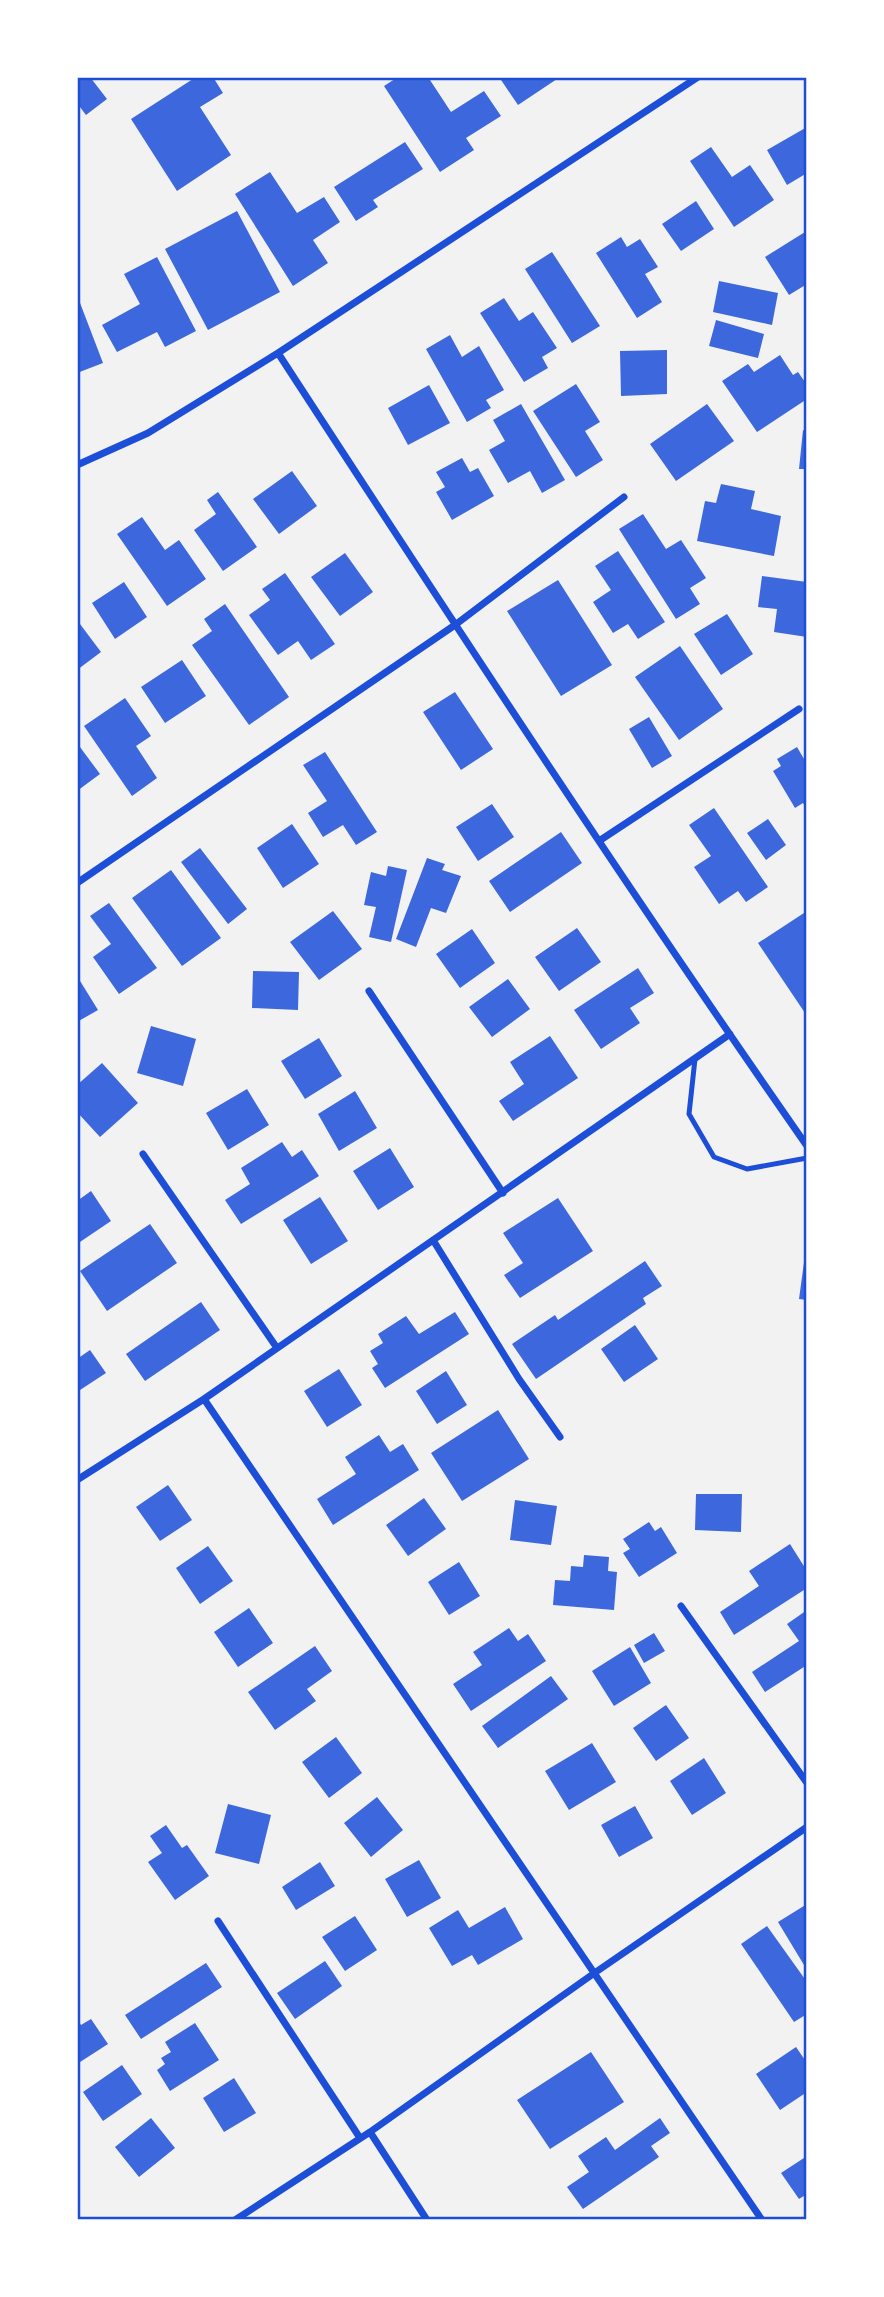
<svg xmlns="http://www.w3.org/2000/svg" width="884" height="2297" viewBox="0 0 884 2297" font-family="'Libre Baskerville',serif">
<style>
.building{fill:#3d67dc}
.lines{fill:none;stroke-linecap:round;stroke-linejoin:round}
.service{stroke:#1d4ed8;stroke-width:5}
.minor{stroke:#1d4ed8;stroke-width:7}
.neatline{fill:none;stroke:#1d4ed8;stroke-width:2.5}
</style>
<rect width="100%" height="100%" fill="#f2f2f2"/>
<path class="building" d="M77,77H90L107,99L86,115L77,103Z
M196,77H213L223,93L200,107L231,155L177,191L131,119Z
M398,77H428L451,112L484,91L501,116L466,138L474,150L440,172L384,86Z
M499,77H560L518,105Z
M807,127V173L787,185L767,150Z
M405,142L423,169L373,200L378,207L356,221L334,187Z
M711,147L732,177L750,165L774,200L734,227L690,161Z
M270,172L297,213L324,197L340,222L313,240L328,263L293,286L235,194Z
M696,201L714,229L681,251L662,224Z
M237,211L280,292L208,330L165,249Z
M805,232L807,235V284L789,295L765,257Z
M621,237L627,247L640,239L658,267L645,274L662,302L637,318L596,253Z
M552,252L600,326L572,343L525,269Z
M157,257L196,331L165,347L157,332L117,352L102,325L140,304L124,274Z
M719,281L778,293L772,325L713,312Z
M77,295L103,363L77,373Z
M504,298L519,321L533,312L557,348L542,357L548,368L524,382L480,313Z
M716,320L764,334L758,358L709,346Z
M450,335L462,357L479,346L504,390L486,400L491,408L467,422L426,349Z
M667,350V394L621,396L620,351Z
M780,355L793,375L798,372L807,385V399L757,432L722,381L748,364L754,372Z
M576,384L600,422L585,431L603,460L576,477L533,411Z
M429,385L450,423L408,445L388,408Z
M521,404L565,480L542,493L530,471L508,483L489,450L505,441L493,420Z
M707,404L734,441L676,481L650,444Z
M803,430L807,431V469H799Z
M462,458L470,472L478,468L494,496L452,520L436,492L445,487L436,472Z
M292,471L317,506L279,534L253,499Z
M721,484L755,491L751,509L781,516L774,556L697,541L705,501L716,503Z
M218,492L257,547L223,571L194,530L216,514L207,500Z
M643,514L666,549L681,540L706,578L690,588L700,604L676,619L619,529Z
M142,517L165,550L179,540L206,579L167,606L117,534Z
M618,551L665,622L638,639L628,624L613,633L593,602L611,590L595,566Z
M345,553L373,592L340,616L311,577Z
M285,573L335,644L311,660L298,641L278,655L249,615L270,600L262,589Z
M762,576L807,582V637L774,632L777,609L758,607Z
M558,580L612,665L561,696L507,611Z
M124,582L147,617L115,639L92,603Z
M225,604L289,697L249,725L192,645L212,631L204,619Z
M727,614L753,654L721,675L694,634Z
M77,620L101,652L77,670Z
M680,646L723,709L679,740L635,677Z
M182,660L206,696L165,723L141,687Z
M455,692L493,749L461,770L423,712Z
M125,698L151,736L136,746L157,778L132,796L84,726Z
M649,717L672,756L652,768L629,729Z
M77,743L100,774L77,791Z
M797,747L807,764V810L803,803L795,808L773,771L781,766L777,759Z
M325,752L377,832L356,845L343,825L323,837L308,813L327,801L303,765Z
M492,804L514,837L478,861L456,827Z
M714,808L768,887L746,902L738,891L719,904L694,867L711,856L689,825Z
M768,819L786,845L766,860L747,833Z
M292,824L319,864L283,888L257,848Z
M561,832L582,863L510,912L489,881Z
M200,848L247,909L228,924L181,862Z
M427,858L445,864L442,870L461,876L446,913L431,908L416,947L396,939Z
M388,866L407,870L391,942L369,937L376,907L364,905L371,872L386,876Z
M171,870L221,938L182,966L132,898Z
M109,903L157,968L119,994L93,957L111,944L90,916Z
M333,911L362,949L319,980L290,942Z
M807,911V1016L758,943Z
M577,928L601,962L559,991L535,957Z
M472,929L495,963L460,988L436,954Z
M638,968L654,993L630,1008L640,1023L601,1049L574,1010Z
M253,971L299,972L298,1010L252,1008Z
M77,976L98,1010L77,1022Z
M508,979L530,1009L492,1037L469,1007Z
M151,1026L196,1039L183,1086L137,1073Z
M550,1036L578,1078L513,1121L499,1101L524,1084L510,1062Z
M319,1038L342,1076L305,1099L281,1061Z
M102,1063L138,1103L100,1137L77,1112V1085Z
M247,1089L269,1125L228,1150L206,1113Z
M355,1091L377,1128L339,1151L318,1114Z
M282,1142L292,1157L302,1150L319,1176L241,1224L225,1200L250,1184L241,1168Z
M390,1148L414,1187L378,1210L353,1171Z
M91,1191L111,1221L77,1244V1201Z
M320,1197L348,1241L311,1264L283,1220Z
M558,1198L593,1251L520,1298L504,1275L523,1263L503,1233Z
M150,1224L177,1263L107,1311L80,1271Z
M805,1255H807V1300L799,1299Z
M645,1261L662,1286L643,1298L646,1304L536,1379L512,1344L555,1315L558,1320Z
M201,1302L220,1330L145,1381L126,1354Z
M455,1312L469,1334L385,1388L372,1368L378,1364L370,1351L383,1343L378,1334L406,1316L419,1334Z
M635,1325L658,1359L624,1382L601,1349Z
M90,1350L106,1373L77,1392V1359Z
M339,1369L362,1405L327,1427L304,1391Z
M446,1371L467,1405L437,1424L416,1391Z
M498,1410L529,1459L462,1501L431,1453Z
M379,1435L390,1452L403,1444L419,1470L333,1525L317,1499L356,1474L345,1457Z
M168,1485L192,1520L160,1541L136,1507Z
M696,1494H742L741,1532L695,1530Z
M424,1498L446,1529L408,1556L386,1525Z
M515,1500L557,1506L551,1545L510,1540Z
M649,1522L655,1531L661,1527L677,1553L639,1577L623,1553L630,1549L623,1539Z
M790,1544L807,1571V1588L734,1635L720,1612L759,1586L749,1571Z
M208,1546L233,1581L200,1604L176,1568Z
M584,1555L609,1557L608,1571L617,1572L614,1610L553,1605L555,1580L570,1581L571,1566L583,1567Z
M459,1562L480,1596L449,1615L428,1582Z
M249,1608L273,1643L238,1667L214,1632Z
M807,1610V1665L765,1692L752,1672L799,1641L787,1624Z
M509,1628L518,1641L528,1634L546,1661L471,1711L453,1684L482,1665L473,1652Z
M654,1633L665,1651L644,1663L634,1645Z
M315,1646L332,1671L307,1689L316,1701L275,1730L248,1692Z
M630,1647L651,1683L614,1706L592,1671Z
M551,1676L568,1699L498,1748L482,1726Z
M666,1705L689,1738L656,1761L633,1728Z
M336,1737L362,1773L329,1798L302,1762Z
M592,1743L616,1782L569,1810L545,1771Z
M704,1758L726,1793L692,1815L670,1781Z
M377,1797L403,1830L371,1857L344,1823Z
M228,1804L271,1815L259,1864L215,1853Z
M635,1806L653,1838L619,1857L601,1825Z
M166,1825L182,1848L187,1845L209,1876L175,1900L148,1862L162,1853L150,1836Z
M419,1860L441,1898L407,1917L385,1879Z
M320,1862L335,1886L296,1910L282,1887Z
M807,1904V1970L778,1922Z
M505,1907L523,1939L478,1965L472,1955L452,1966L429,1928L458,1910L469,1928Z
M355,1916L377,1950L345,1971L322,1937Z
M767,1926L807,1982V2014L794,2022L741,1944Z
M325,1961L342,1986L295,2019L277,1993Z
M206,1963L222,1987L141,2039L125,2015Z
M77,2019L81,2025L91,2019L108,2044L77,2064Z
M195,2023L219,2060L170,2091L157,2070L165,2064L161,2058L171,2052L165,2042Z
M796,2047L807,2063V2092L780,2110L756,2074Z
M591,2052L624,2102L550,2149L517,2100Z
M122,2065L142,2094L103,2121L83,2092Z
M234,2078L256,2113L224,2132L203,2098Z
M151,2118L175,2148L139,2177L115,2147Z
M660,2118L670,2133L651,2146L659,2157L583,2209L567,2187L589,2172L578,2156L606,2137L615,2150Z
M807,2156V2194L799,2199L781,2173Z"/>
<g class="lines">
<path class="service" d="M695,1059L689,1114L714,1157L747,1169L807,1158"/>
<path class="minor" d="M278,353C451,619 625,885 807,1146
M77,465L148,433L278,353L698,77
M599,841L799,709
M77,883L455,625L624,497
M369,991L503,1193
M143,1154L277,1348
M433,1240L519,1379L560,1437
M204,1399L762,2220
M77,1480L204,1399L730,1034
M681,1606L807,1783
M218,1921L360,2138
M370,2132L427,2220
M235,2220L370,2132L593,1974L807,1827"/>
</g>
<rect width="884" height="2297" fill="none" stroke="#ffffff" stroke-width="158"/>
<rect x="79" y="79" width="726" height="2139" class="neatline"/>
</svg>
